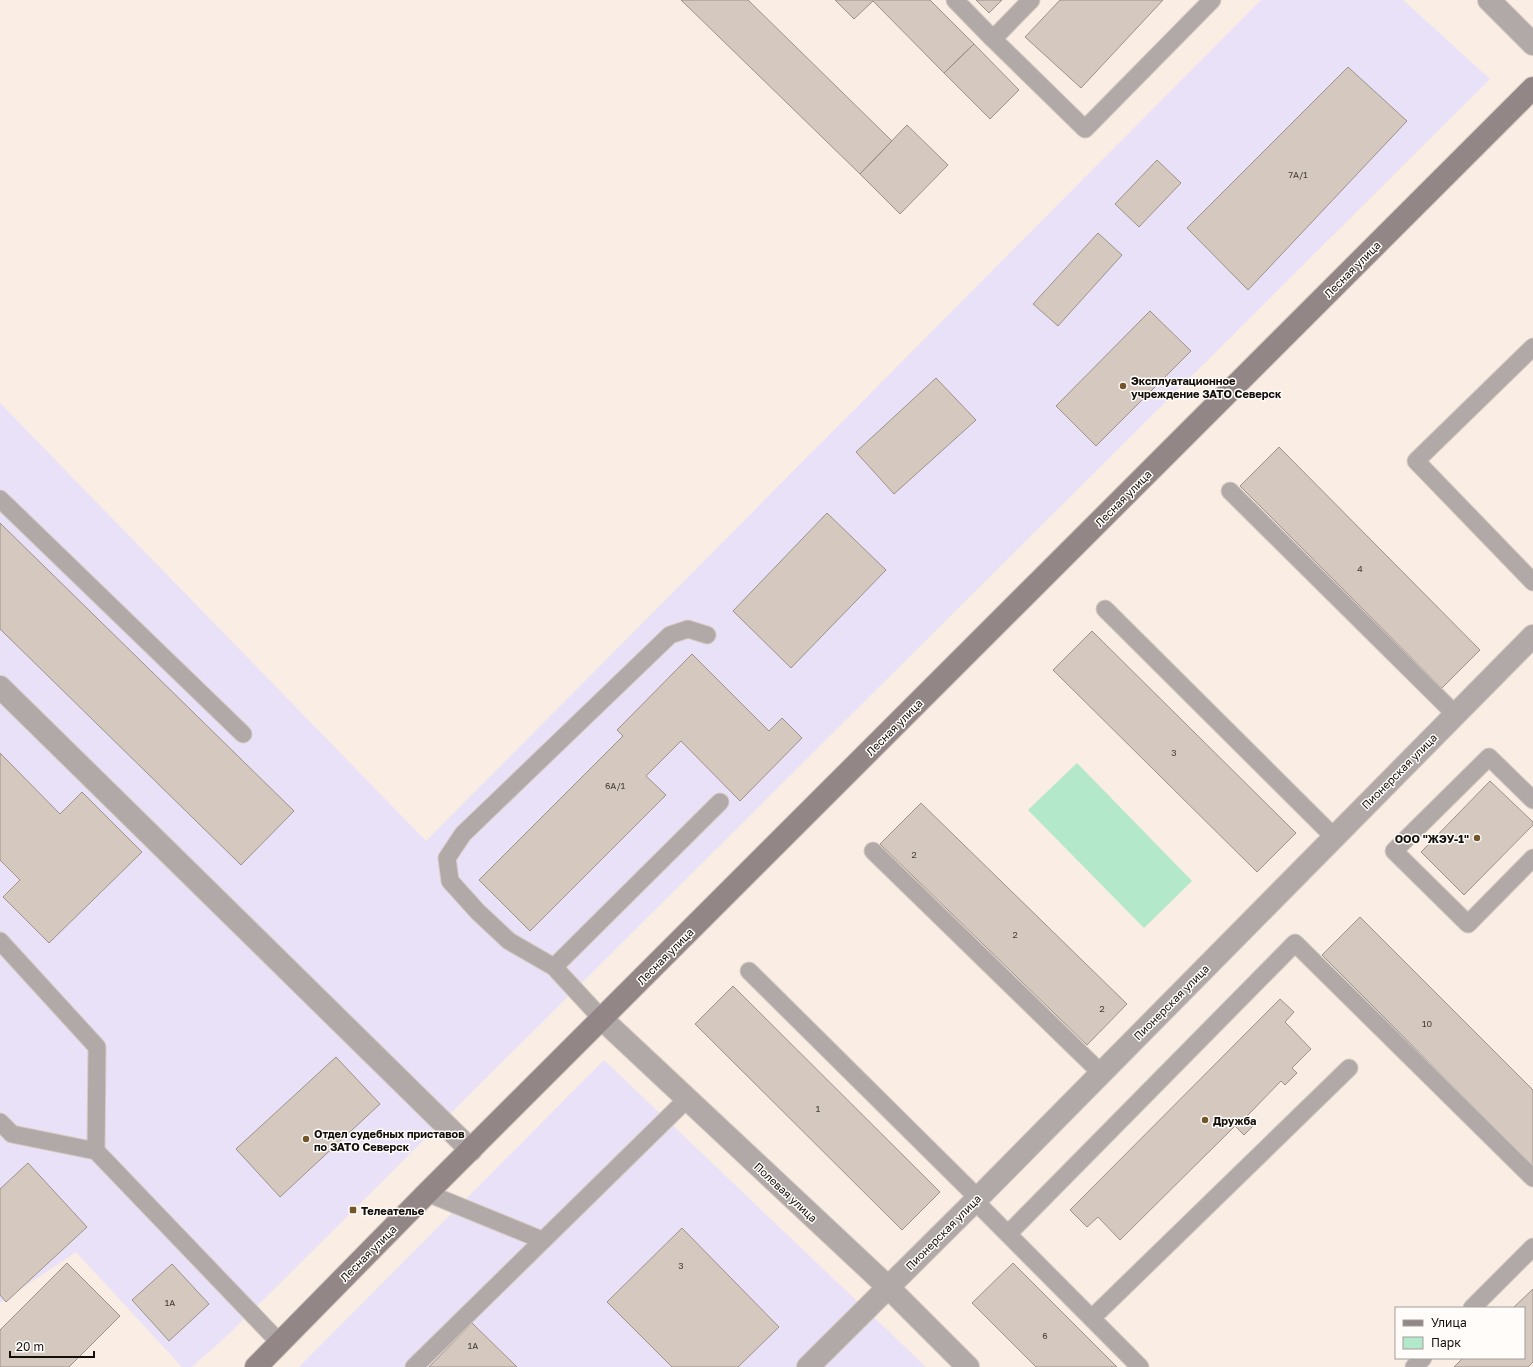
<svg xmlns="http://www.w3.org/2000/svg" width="1533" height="1367" viewBox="0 0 1533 1367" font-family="'Golos Text',sans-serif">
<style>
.commercial{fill:#e8e1f7}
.green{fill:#b3e8cb}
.building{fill:#d5c9bf;stroke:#9d9188}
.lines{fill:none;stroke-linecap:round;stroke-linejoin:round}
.lane-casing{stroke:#d5c9c0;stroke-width:19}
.street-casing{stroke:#d5c9c0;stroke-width:24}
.secondary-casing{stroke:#d5c9c0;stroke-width:24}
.lane{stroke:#b0a9a8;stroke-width:17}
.street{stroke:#b0a9a8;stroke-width:22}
.secondary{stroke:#928786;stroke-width:22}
.poi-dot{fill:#75562b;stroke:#fffcfa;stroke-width:1.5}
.labels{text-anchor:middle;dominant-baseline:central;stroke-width:3;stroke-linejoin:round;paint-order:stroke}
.number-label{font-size:9px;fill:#443e38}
.street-label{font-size:11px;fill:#130f0b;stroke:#fffcfa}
.poi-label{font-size:11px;font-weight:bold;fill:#130f0b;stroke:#fffcfa;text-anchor:start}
</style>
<rect width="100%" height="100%" fill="#faede3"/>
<path class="commercial" d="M1261,0H1403L1490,79L230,1333L192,1367H182L76,1252L0,1303V403L426,841Z
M604,1060L926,1367H299Z"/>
<path class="green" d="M1077,763L1192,881L1144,928L1028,810Z"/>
<path class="building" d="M681,0H748L892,141L860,174Z
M835,0H930L974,44L944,73L873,1L854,19Z
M976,0H1002L989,13Z
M1060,0H1163L1081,88L1025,37Z
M974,44L1019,90L990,119L944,73Z
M1348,67L1407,121L1248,290L1187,228Z
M907,125L948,165L900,214L860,174Z
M1157,160L1181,183L1139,227L1115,204Z
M1098,233L1122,255L1058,326L1033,304Z
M1150,311L1191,351L1096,446L1056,406Z
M936,378L976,420L894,494L856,452Z
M1279,447L1480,650L1442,688L1240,486Z
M827,513L886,570L791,668L733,611Z
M0,523L294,811L241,865L0,629Z
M1092,631L1296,833L1257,872L1053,670Z
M692,654L769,731L782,718L802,738L740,801L681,741L646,776L666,795L530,931L479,880L623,736L617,730Z
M0,753L60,814L82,792L142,852L49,943L3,897L20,880L0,860Z
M1490,781L1533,822V825L1464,895L1421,852Z
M921,803L1127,1004L1087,1045L880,844Z
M1360,917L1533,1090V1166L1322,955Z
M733,986L940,1192L902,1230L695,1024Z
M1280,999L1294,1012L1285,1022L1311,1049L1292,1068L1297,1073L1285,1085L1281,1081L1247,1116L1255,1124L1244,1135L1235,1126L1120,1240L1098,1217L1087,1227L1070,1210Z
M336,1057L380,1104L280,1197L236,1149Z
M28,1163L87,1227L6,1302L0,1295V1189Z
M682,1228L779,1327L738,1367H672L607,1302Z
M67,1263L120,1316L69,1367H0V1330Z
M1013,1263L1117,1367H1036L972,1303Z
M172,1264L209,1304L169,1341L132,1300Z
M1533,1289V1362L1528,1367H1454L1463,1358H1524V1308H1513Z
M472,1323L517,1367H429Z"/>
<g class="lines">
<defs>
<path id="lane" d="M955,0L993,39L1031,0
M993,39L1085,129L1212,0
M1533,347L1416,461L1533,582
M1230,491L1455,714
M0,499L243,734
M1105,609L1334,837
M1533,800L1489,757L1394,851L1468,924L1533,858
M873,851L1101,1073
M0,941L97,1047L96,1151L280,1343
M554,967L720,802
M749,971L978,1198
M602,1019L554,967L509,941L478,912L450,881L447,858L463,834L670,635L688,629L707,635
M0,1122L12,1134L96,1151
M427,1193L542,1240
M975,1201L1140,1367
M1008,1234L1295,943L1533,1178
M1472,1308L1533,1247
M1092,1318L1349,1068
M414,1367L686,1100
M1414,1367L1423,1358"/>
<path id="street" d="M1489,0L1533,44
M0,687L471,1150
M602,1019L888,1287L968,1367
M808,1367L978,1198L1533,636"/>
<path id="secondary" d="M256,1367L427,1193L1533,88"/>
</defs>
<use href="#lane" class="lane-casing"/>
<use href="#street" class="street-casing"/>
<use href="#secondary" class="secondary-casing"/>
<use href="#lane" class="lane"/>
<use href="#street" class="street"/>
<use href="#secondary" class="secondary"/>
</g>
<g class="poi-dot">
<circle cx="1123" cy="386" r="4"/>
<circle cx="1477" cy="838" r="4"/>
<circle cx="1205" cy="1120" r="4"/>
<circle cx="306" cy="1139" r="4"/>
<rect x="349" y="1206" width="8" height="8" rx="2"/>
</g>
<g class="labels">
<g class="number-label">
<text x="1298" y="174">7А/1</text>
<text x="1360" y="568">4</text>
<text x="1174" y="752">3</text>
<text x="615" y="785">6А/1</text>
<text x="914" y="854">2</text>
<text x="1015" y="934">2</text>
<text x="1102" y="1008">2</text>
<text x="1427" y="1023">10</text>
<text x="818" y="1108">1</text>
<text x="681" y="1265">3</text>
<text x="170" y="1302">1А</text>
<text x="1045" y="1335">6</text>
<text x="473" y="1345">1А</text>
</g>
<g class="street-label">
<text transform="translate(1352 269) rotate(-45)">Лесная улица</text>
<text transform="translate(1123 498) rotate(-45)">Лесная улица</text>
<text transform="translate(894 727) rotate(-45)">Лесная улица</text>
<text transform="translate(1399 771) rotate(-45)">Пионерская улица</text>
<text transform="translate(665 956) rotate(-45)">Лесная улица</text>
<text transform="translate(1171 1002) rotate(-45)">Пионерская улица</text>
<text transform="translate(786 1192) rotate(43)">Полевая улица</text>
<text transform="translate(943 1232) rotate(-45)">Пионерская улица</text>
<text transform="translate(368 1253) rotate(-45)">Лесная улица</text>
</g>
<g class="poi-label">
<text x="1131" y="380">Эксплуатационное<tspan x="1131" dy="13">учреждение ЗАТО Северск</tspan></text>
<text x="1469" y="838" text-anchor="end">ООО "ЖЭУ-1"</text>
<text x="1213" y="1120">Дружба</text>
<text x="314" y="1133">Отдел судебных приставов<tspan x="314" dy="13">по ЗАТО Северск</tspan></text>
<text x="361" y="1210">Телеателье</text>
</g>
</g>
<rect x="1395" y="1307" width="130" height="52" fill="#fffcfa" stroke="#a19d9a"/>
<rect x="1403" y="1320" width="20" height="6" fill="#928786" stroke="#a19d9a"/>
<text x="1431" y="1327" font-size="12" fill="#130f0b">Улица</text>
<rect x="1403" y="1337" width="20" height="12" fill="#b3e8cb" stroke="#a19d9a"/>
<text x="1431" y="1347" font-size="12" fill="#130f0b">Парк</text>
<path d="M10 1351v6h84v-6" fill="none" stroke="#130f0b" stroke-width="2"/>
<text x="16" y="1351" font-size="12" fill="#130f0b" stroke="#fffcfa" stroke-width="3" paint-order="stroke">20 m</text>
</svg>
